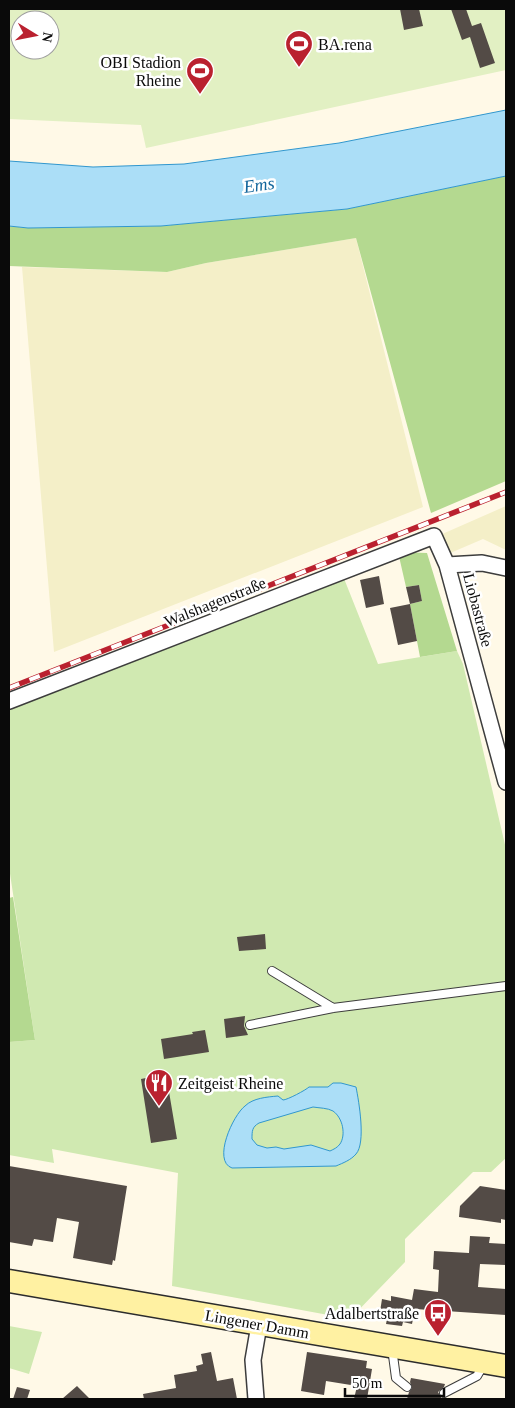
<svg xmlns="http://www.w3.org/2000/svg" width="515" height="1408" viewBox="0 0 515 1408" font-family="Georgia,serif">
<style>
.farmland{fill:#f4efc8}
.green{fill:#d0e9b1}
.forest{fill:#b4d990}
.pitch{fill:#e2f0c3;fill-rule:evenodd}
.water{fill:#abdef7;stroke:#3197ce;fill-rule:evenodd}
.building{fill:#534b46}
.lines{fill:none;stroke-linecap:round;stroke-linejoin:round}
.lane-casing{stroke:#3d3d3d;stroke-width:10}
.street-casing{stroke:#3d3d3d;stroke-width:18}
.secondary-casing{stroke:#2c2c2c;stroke-width:25}
.lane{stroke:#fff;stroke-width:8}
.street{stroke:#fff;stroke-width:15}
.secondary{stroke:#fff1a2;stroke-width:22}
.rail-casing{stroke:#ba212f;stroke-width:5.5}
.rail{stroke:#fff;stroke-width:4;stroke-dasharray:11;stroke-linecap:butt}
.labels{text-anchor:middle;dominant-baseline:central;stroke-width:5;stroke-linejoin:round;paint-order:stroke}
.poi-label{font-size:16px;fill:#0a0a0a;stroke:#fff;text-anchor:start}
.street-label{font-size:16px;fill:#0a0a0a;stroke:#fff}
.water-label{font-size:18px;font-style:italic;fill:#13669c;stroke:#fff}
</style>
<rect width="100%" height="100%" fill="#fff9e7"/>
<path class="farmland" d="M356,238L423,507L54,652L22,267L167,272L206,263Z
M506,506V550L483,539L448,554L440,535Z"/>
<path class="green" d="M343,576L378,664L457,651L463,664L506,849V1158L491,1172H473L405,1239V1262L350,1319L172,1286L178,1173L52,1149L54,1163L9,1155V1042L35,1040L9,867V706Z
M9,1326L42,1332L29,1374L9,1368Z"/>
<path class="forest" d="M506,176V481L431,513L356,238L206,263L167,272L9,266V226L28,228L161,226L347,209Z
M398,552L427,553L457,651L420,657L410,604L422,601L419,585L406,587Z
M13,897L35,1040L9,1042V898Z"/>
<path class="pitch" d="M9,9H506V70L146,148L141,125L9,119ZM20,20H50V50H20Z"/>
<path class="water" d="M506,110V176L347,209L161,226L28,228L9,226V161L93,167L184,164L339,143Z
M333,1083H341L356,1087C359,1102 366,1143 356,1154C351,1160 343,1163 336,1166L232,1168C212,1161 233,1115 245,1106C253,1098 267,1097 278,1096L283,1100C287,1100 306,1090 309,1087H328ZM313,1107C319,1108 328,1108 333,1111C343,1118 346,1135 340,1144C337,1148 334,1149 330,1151L311,1145L284,1149L276,1147L267,1148L257,1145L252,1139C252,1131 252,1127 259,1123Z"/>
<path class="building" d="M400,9H419L423,26L404,30Z
M451,9H466L472,26L481,23L495,63L480,68L470,37L462,40Z
M379,576L384,604L366,608L360,580Z
M419,585L422,601L410,604L417,641L398,645L390,608L410,604L406,587Z
M265,934L266,949L239,951L237,937Z
M245,1016L244,1026L248,1035L226,1038L224,1019Z
M205,1030L209,1052L164,1059L161,1039L193,1034L192,1032Z
M166,1074L177,1139L151,1143L141,1079Z
M9,1166L127,1186L115,1261L113,1260L112,1265L73,1258L79,1222L57,1218L53,1242L34,1239L32,1246L9,1242Z
M480,1186L506,1190V1220L501,1219V1223L459,1217L460,1206Z
M470,1236L490,1237L489,1243L506,1244V1265L480,1264L478,1287L506,1289V1315L415,1309L412,1324L403,1322L402,1326L386,1324L387,1319L379,1318L382,1299L391,1301V1296L412,1300L414,1289L438,1292L439,1270L433,1269L434,1251L469,1253Z
M211,1352L217,1381L233,1378L237,1399H144L143,1394L176,1388L174,1375L197,1371L196,1366L203,1364L201,1354Z
M307,1352L367,1361L366,1368L372,1369L367,1399H354L357,1386L326,1381L324,1395L301,1391Z
M411,1378L445,1384L444,1387L438,1392L442,1399H407L409,1392L412,1388L410,1382Z
M77,1386L90,1399H62Z
M17,1387L30,1390L27,1399H13Z"/>
<g class="lines">
<defs>
<path id="lane" d="M272,971L333,1008
M250,1025L333,1008L506,986
M392,1348L396,1378L407,1387
M444,1393L477,1376L484,1364"/>
<path id="street" d="M447,565L482,563L506,568
M9,701L434,536L447,565L506,782
M256,1399L253,1360L259,1325"/>
<path id="secondary" d="M9,1281L506,1366"/>
</defs>
<use href="#lane" class="lane-casing"/>
<use href="#street" class="street-casing"/>
<use href="#secondary" class="secondary-casing"/>
<use href="#lane" class="lane"/>
<use href="#street" class="street"/>
<use href="#secondary" class="secondary"/>
<defs>
<path id="rail" d="M9,688L506,492"/>
</defs>
<use href="#rail" class="rail-casing"/>
<use href="#rail" class="rail"/>
</g>
<defs>
<symbol id="stadium-pin" viewBox="-11 -11 22 30"><path d="M0 17L-7.5 6A9.5 9.5 0 1 1 7.5 6Z" fill="#ba212f" stroke="#fff"/><path d="M0-5a6.5 5 0 1 0 0 10a6.5 5 0 1 0 0-10ZM-3.5-1.8h7v3.6h-7Z" fill="#fff"/></symbol>
<symbol id="restaurant-pin" viewBox="-11 -11 22 30"><path d="M0 17L-7.5 6A9.5 9.5 0 1 1 7.5 6Z" fill="#ba212f" stroke="#fff"/><path d="M-5-6h1v4h1v-4h1v4h1v-4h1v5L-1.5 .5V6h-2V.5L-5-1ZM5-6V6H3V1.5H1.5Q1.5-4 5-6Z" fill="#fff"/></symbol>
<symbol id="bus-pin" viewBox="-11 -11 22 30"><path d="M0 17L-7.5 6A9.5 9.5 0 1 1 7.5 6Z" fill="#ba212f" stroke="#fff"/><path d="M-5-6H5V4H4V6H2V4H-2V6H-4V4H-5ZM-3.5-4V0h7V-4ZM-3.5 1.2v1.5H-2V1.2ZM2 1.2v1.5H3.5V1.2Z" fill="#fff"/></symbol>
</defs>
<g fill-rule="evenodd">
<use href="#stadium-pin" x="283" y="28" width="32" height="43"/>
<use href="#stadium-pin" x="184" y="55" width="32" height="43"/>
<use href="#restaurant-pin" x="143" y="1067" width="32" height="43"/>
<use href="#bus-pin" x="422" y="1297" width="32" height="43"/>
</g>
<g class="labels">
<g class="poi-label">
<text x="318" y="44">BA.rena</text>
<text x="181" y="62" text-anchor="end">OBI Stadion<tspan x="181" dy="18">Rheine</tspan></text>
<text x="178" y="1083">Zeitgeist Rheine</text>
<text x="419" y="1313" text-anchor="end">Adalbertstraße</text>
</g>
<g class="street-label">
<text transform="translate(215 602) rotate(-22)">Walshagenstraße</text>
<text transform="translate(478 610) rotate(75)">Liobastraße</text>
<text transform="translate(257 1324) rotate(10)">Lingener Damm</text>
</g>
<g class="water-label">
<text transform="translate(259 185) rotate(-8)">Ems</text>
</g>
</g>
<rect width="515" height="1408" fill="none" stroke="#0a0a0a" stroke-width="20"/>
<g transform="translate(35 35) rotate(100)"><circle r="24" fill="#ffffff" stroke="#9d9d9d"/>
<path d="M0-4L9 19L0 12L-9 19Z" fill="#ba212f"/>
<text y="-8" font-size="14" font-weight="bold" text-anchor="middle" fill="#0a0a0a">N</text>
</g>
<path d="M345 1388v8h99v-8" fill="none" stroke="#0a0a0a" stroke-width="2.5"/>
<text x="352" y="1388" font-size="15" fill="#0a0a0a" stroke="#ffffff" stroke-width="4" paint-order="stroke">50 m</text>
</svg>
